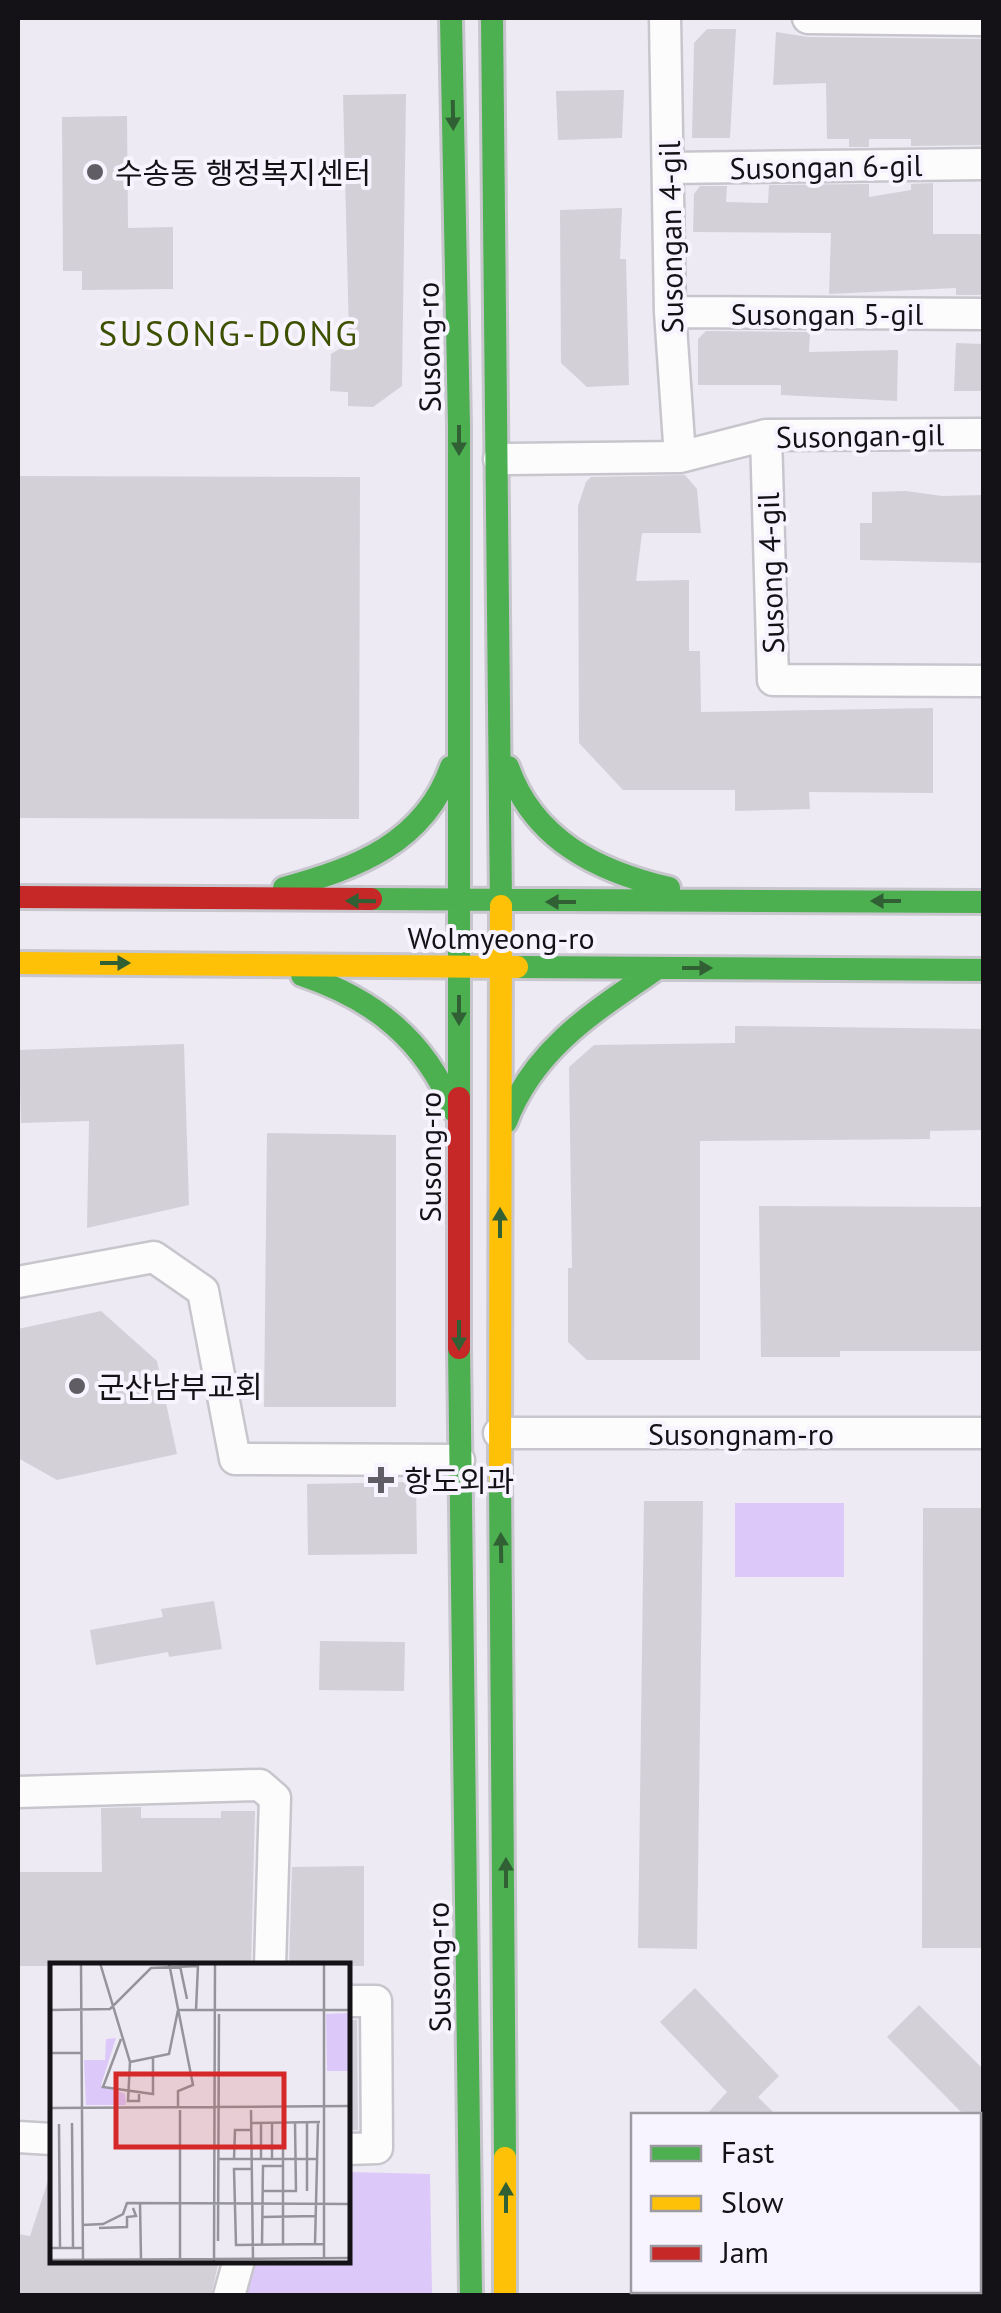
<svg xmlns="http://www.w3.org/2000/svg" width="1001" height="2313" viewBox="0 0 1001 2313" font-family="'PT Sans','Noto Sans KR',sans-serif">
<style>
.green{fill:#dcc8f9}
.building{fill:#d3d0d8}
.lines{fill:none;stroke-linecap:round;stroke-linejoin:round}
.street-casing{stroke:#c8c6cd;stroke-width:35}
.fast-casing{stroke:#c8c6cd;stroke-width:28}
.slow-casing{stroke:#c8c6cd;stroke-width:28}
.jam-casing{stroke:#c8c6cd;stroke-width:28}
.street{stroke:#fcfcfd;stroke-width:30}
.fast{stroke:#4caf50;stroke-width:22}
.slow{stroke:#ffc107;stroke-width:22}
.jam{stroke:#c62828;stroke-width:22}
.oneway{fill:#306034}
.poi-dot{fill:#605e64;stroke:#f8f4ff;stroke-width:4}
.labels{text-anchor:middle;dominant-baseline:central;stroke-width:8;stroke-linejoin:round;paint-order:stroke}
.street-label{font-size:30px;fill:#141217;stroke:#f8f4ff}
.poi-label{font-size:30px;fill:#141217;stroke:#f8f4ff;text-anchor:start}
.quarter-label{font-size:35px;letter-spacing:2.5px;fill:#3d5000;stroke:#f8f4ff}
.inset-road{fill:none;stroke:#96949b;stroke-width:2.5}
.view{fill:#d62828;fill-opacity:0.15;stroke:#d62828;stroke-width:5}
.inset-edge{fill:none;stroke:#141217;stroke-width:5}
</style>
<rect width="100%" height="100%" fill="#edeaf3"/>
<path class="green" d="M735,1503H844V1577H735Z
M348,2172L430,2174L432,2295L244,2296L256,2261L348,2260Z"/>
<path class="building" d="M707,29H736L730,138H692L694,43Z
M776,32L808,37L984,39V145L911,146V139H869V147H849V139H827L826,83L773,85Z
M624,90L622,138L558,140L556,91Z
M406,94L402,386L373,407L348,406V392L330,391L331,354L348,344L349,334L343,95Z
M127,116L128,228L173,227V289L82,290V271H63L62,117Z
M933,183V234H984V295H956V288L829,294L831,233L693,232L694,194L700,186H727L726,202L768,203L769,185L869,184V197L911,190V184Z
M622,208L620,259H626L629,385L587,387L561,363L560,210Z
M706,331L810,332L809,352L898,350L897,401L781,395V385H698V339Z
M956,343L984,344V391H954Z
M685,475L697,489L701,533H642L636,581L689,580V651H700L701,712L933,708V793L809,792L810,809L735,811V790H623L579,743L578,506L586,482L591,477Z
M18,476L360,477L359,819L18,818Z
M906,491L942,496L984,495V563L860,560V523H872V492Z
M735,1026L984,1029V1130L930,1131V1139L700,1141V1360H587L568,1342V1268H572L569,1067L594,1045L735,1043Z
M184,1044L189,1205L87,1228L89,1121L21,1123L19,1050Z
M267,1133L396,1135V1407H264Z
M759,1206L984,1207V1351H840V1357H761Z
M101,1311L157,1361L177,1454L57,1480L18,1458V1329Z
M416,1482L417,1554L308,1555L307,1484Z
M644,1501H703L697,1949L638,1948Z
M923,1508H982V1948H922Z
M214,1601L222,1649L169,1657L168,1652L96,1665L90,1630L163,1617L161,1609Z
M320,1641L405,1642L404,1691L319,1690Z
M141,1807V1818H221V1811H255L251,1966H18V1872H102L101,1808Z
M364,1866V1966H289L292,1867Z
M695,1988L779,2076L758,2097L777,2116H705L727,2092L660,2022Z
M919,2005L984,2070V2116H965L887,2037Z
M348,2020H357L358,2130H348Z
M48,2181H52V2260H219L211,2296H18V2234L30,2236Z"/>
<g class="lines">
<defs>
<path id="street" d="M665,18L670,312L680,457
M808,18L984,20
M669,168L984,164
M670,312L984,314
M766,435L773,680L984,681
M499,459L680,457L766,435L984,434
M18,1282L154,1257L203,1291L235,1459L459,1460
M499,1433H984
M18,1792L260,1785L275,1798L270,1966
M348,2001H376L377,2148L348,2149
M18,2137L52,2139
M229,2296L239,2260"/>
<path id="fast" d="M451,18L459,426V1098
M492,18L501,906
M508,767C534,840 597,871 669,888
M284,888C357,868 424,843 451,767
M371,899L984,902
M517,967L984,970
M302,975C374,999 425,1040 454,1111
M506,1122C534,1048 595,1011 658,968
M459,1348L471,2296
M500,1478L505,2158"/>
<path id="slow" d="M18,963L517,967
M500,1478L501,906
M505,2296V2158"/>
<path id="jam" d="M18,897L371,899
M459,1098V1348"/>
</defs>
<use href="#street" class="street-casing"/>
<use href="#fast" class="fast-casing"/>
<use href="#slow" class="slow-casing"/>
<use href="#jam" class="jam-casing"/>
<use href="#street" class="street"/>
<use href="#fast" class="fast"/>
<use href="#slow" class="slow"/>
<use href="#jam" class="jam"/>
</g>
<defs><path id="oneway-solid" d="M-6-.8H1V-3.2L6.5 0L1 3.2V.8H-6Z" transform="scale(2.5)"/></defs>
<g class="oneway">
<use href="#oneway-solid" transform="translate(453 115) rotate(89)"/>
<use href="#oneway-solid" transform="translate(459 440) rotate(90)"/>
<use href="#oneway-solid" transform="translate(361 901) rotate(-179)"/>
<use href="#oneway-solid" transform="translate(886 901) rotate(-180)"/>
<use href="#oneway-solid" transform="translate(561 902) rotate(180)"/>
<use href="#oneway-solid" transform="translate(115 963)"/>
<use href="#oneway-solid" transform="translate(697 968)"/>
<use href="#oneway-solid" transform="translate(459 1010) rotate(90)"/>
<use href="#oneway-solid" transform="translate(500 1223) rotate(-90)"/>
<use href="#oneway-solid" transform="translate(459 1335) rotate(90)"/>
<use href="#oneway-solid" transform="translate(501 1548) rotate(-91)"/>
<use href="#oneway-solid" transform="translate(506 1873) rotate(-90)"/>
<use href="#oneway-solid" transform="translate(506 2198) rotate(-90)"/>
</g>
<g class="poi-dot">
<circle cx="95" cy="172" r="10"/>
<circle cx="77" cy="1386" r="10"/>
<path d="M376 1465h10v10h10v10h-10v10h-10v-10h-10v-10h10z"/>
</g>
<g class="labels">
<g class="street-label">
<text transform="translate(826 166) rotate(-1)">Susongan 6-gil</text>
<text transform="translate(670 237) rotate(-91)">Susongan 4-gil</text>
<text x="827" y="313">Susongan 5-gil</text>
<text transform="translate(428 347) rotate(-91)">Susong-ro</text>
<text transform="translate(860 435) rotate(-1)">Susongan-gil</text>
<text transform="translate(770 573) rotate(-92)">Susong 4-gil</text>
<text x="501" y="937">Wolmyeong-ro</text>
<text transform="translate(429 1157) rotate(-90)">Susong-ro</text>
<text x="741" y="1433">Susongnam-ro</text>
<text transform="translate(438 1967) rotate(-91)">Susong-ro</text>
</g>
<g class="poi-label">
<text x="115" y="172">수송동 행정복지센터</text>
<text x="97" y="1386">군산남부교회</text>
<text x="404" y="1480">항도외과</text>
</g>
<g class="quarter-label">
<text x="229" y="333">SUSONG-DONG</text>
</g>
</g>
<g transform="translate(50 1963)">
<rect width="300" height="300" fill="#edeaf3"/>
<path d="M300,50V108H277L276,51ZM66,75L51,122L75,131L76,142H36L34,97H55L56,76Z" fill="#dcc8f9"/>
<path class="inset-road" d="M31,0L33,299M50,0L80,99L78,138H89V131M119,0L143,122L128,128V144M130,3L137,36M0,47L60,46L101,5L148,3M146,47L148,2M71,76L53,124L103,131V94M0,90H32M80,99L119,91L128,47H300M0,145L300,143M201,147L203,296M245,159L246,228M257,159V228M22,160L23,285M201,160L270,159M222,160V196M9,161L10,285M211,195V160M169,196H267M184,196L185,167H202M203,206H184L186,282L275,281M213,228H247M90,240L91,297M212,254L265,253M32,262L53,261L73,251L77,240L300,241M49,265L77,264V254L86,253L83,245M168,278L169,51M265,281L268,159M212,282L213,203H232M233,282V159M0,285H33M274,294V0M130,296V147M0,297L300,295M164,298L165,0"/>
<path class="view" d="M66,111H234V184H66Z"/>
<rect width="300" height="300" class="inset-edge"/>
</g>
<rect width="1001" height="2313" fill="none" stroke="#141217" stroke-width="40"/>
<rect x="631" y="2113" width="350" height="180" fill="#f8f4ff" stroke="#9d9aa2" stroke-width="2.5"/>
<rect x="651" y="2146" width="50" height="15" fill="#4caf50" stroke="#9d9aa2" stroke-width="2.5"/>
<text x="721" y="2163" font-size="30" fill="#141217">Fast</text>
<rect x="651" y="2196" width="50" height="15" fill="#ffc107" stroke="#9d9aa2" stroke-width="2.5"/>
<text x="721" y="2213" font-size="30" fill="#141217">Slow</text>
<rect x="651" y="2246" width="50" height="15" fill="#c62828" stroke="#9d9aa2" stroke-width="2.5"/>
<text x="721" y="2263" font-size="30" fill="#141217">Jam</text>
</svg>
